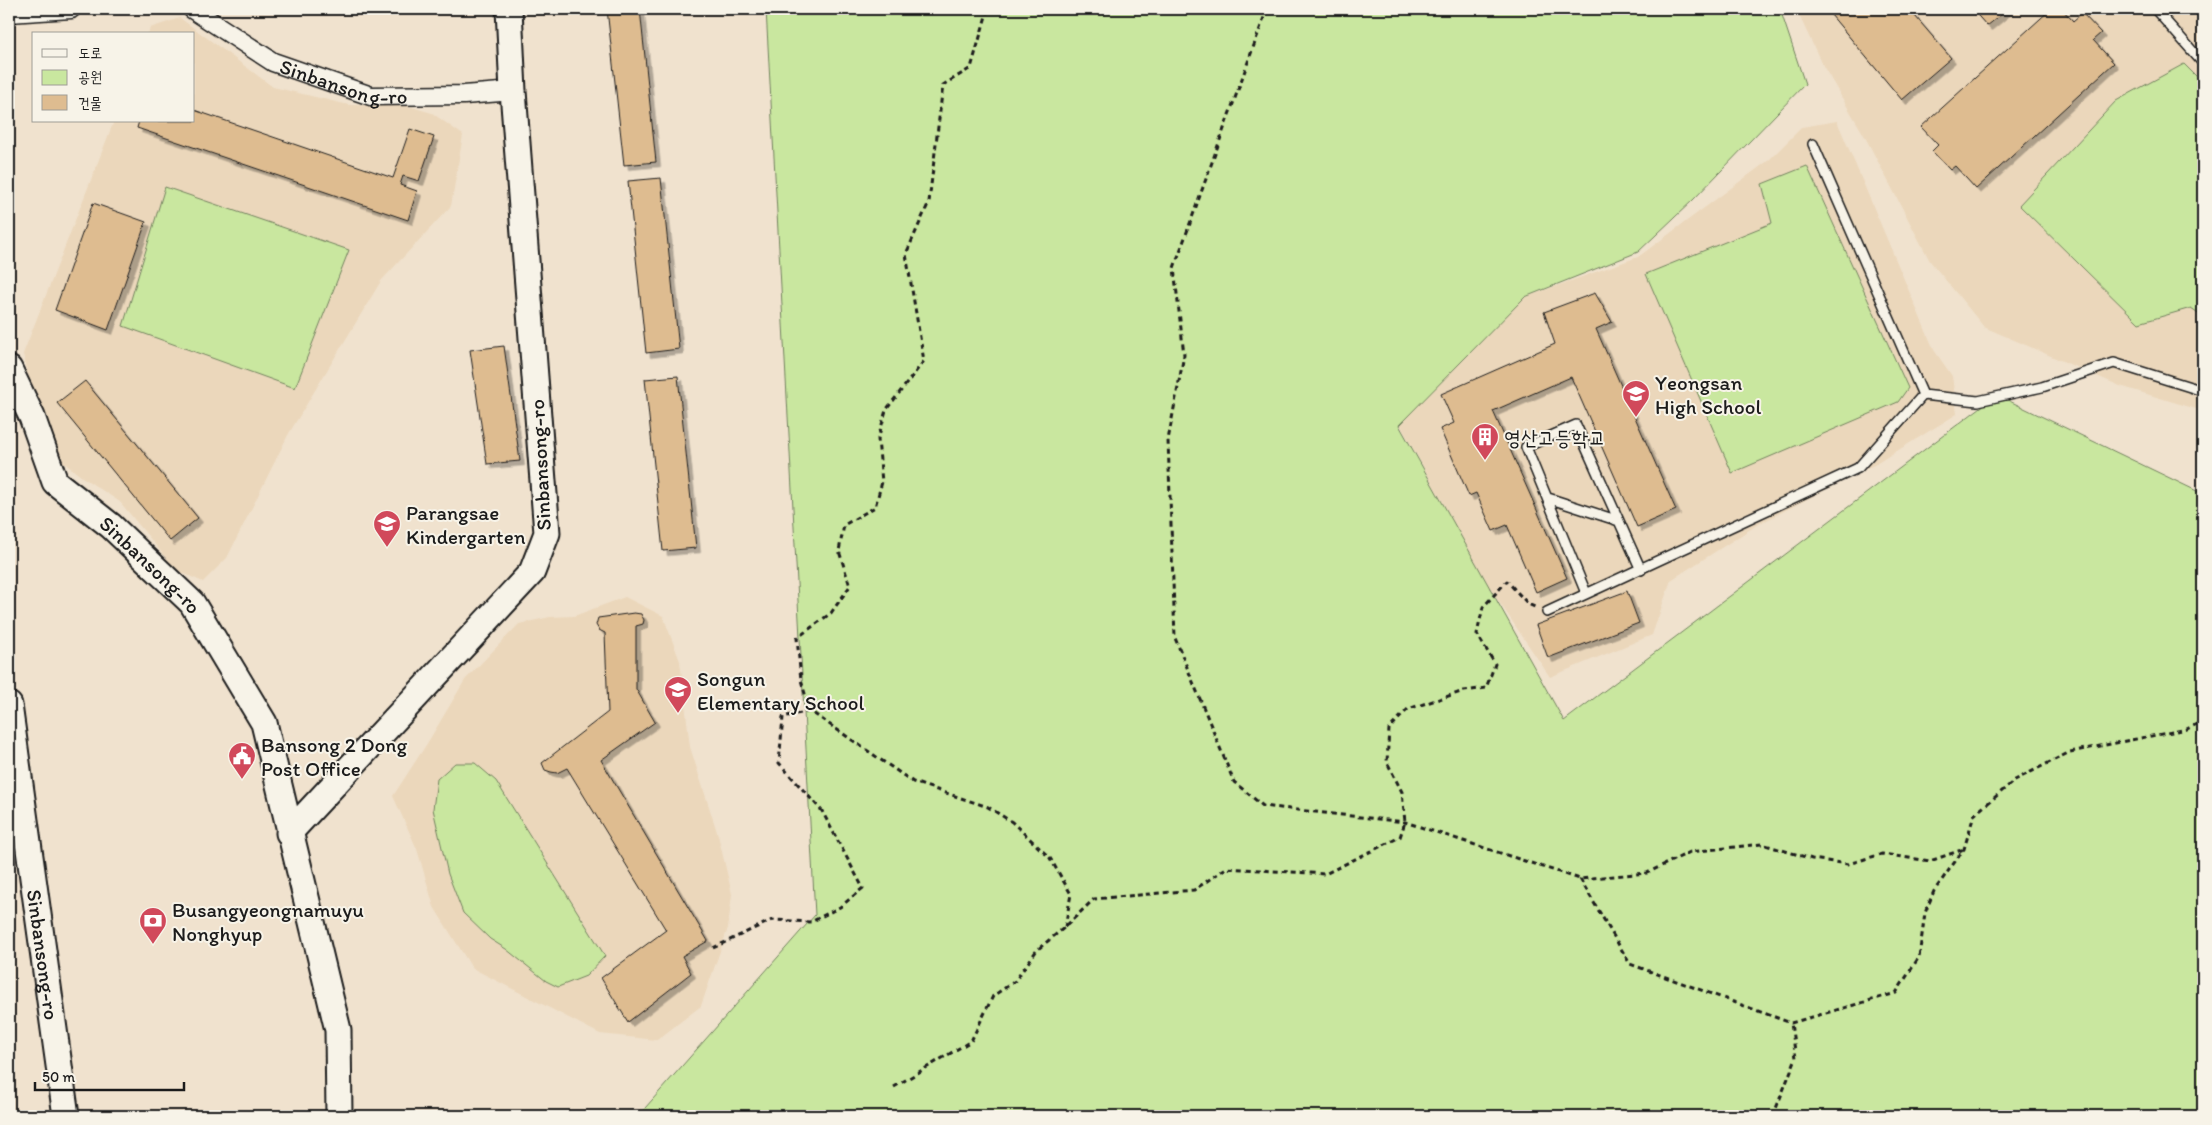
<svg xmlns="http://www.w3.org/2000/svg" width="2212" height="1125" viewBox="0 0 2212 1125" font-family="Itim,'Poor Story',sans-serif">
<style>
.built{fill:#ebd7bb}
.green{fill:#c9e79f;stroke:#72825e}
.building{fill:#debc90;stroke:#1c1c1c;filter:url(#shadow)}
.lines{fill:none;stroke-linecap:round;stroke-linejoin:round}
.lane-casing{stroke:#1c1c1c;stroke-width:12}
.street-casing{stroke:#1c1c1c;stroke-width:21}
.secondary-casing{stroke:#1c1c1c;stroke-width:29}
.path{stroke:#1c1c1c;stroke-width:3;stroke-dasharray:5 4;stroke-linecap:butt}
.lane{stroke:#f7f3e8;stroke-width:9}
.street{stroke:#f7f3e8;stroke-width:18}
.secondary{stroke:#f7f3e8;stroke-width:25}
.labels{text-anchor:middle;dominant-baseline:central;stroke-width:4;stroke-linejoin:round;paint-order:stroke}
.street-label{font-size:21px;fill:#1c1c1c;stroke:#f7f3e8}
.poi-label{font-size:21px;fill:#1c1c1c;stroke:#f7f3e8;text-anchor:start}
</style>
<defs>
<filter id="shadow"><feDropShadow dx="4.5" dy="4.5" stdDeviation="0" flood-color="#0004"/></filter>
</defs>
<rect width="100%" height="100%" fill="#f0e2ce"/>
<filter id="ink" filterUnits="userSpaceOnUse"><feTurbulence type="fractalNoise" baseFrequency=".02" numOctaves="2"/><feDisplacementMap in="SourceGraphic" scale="10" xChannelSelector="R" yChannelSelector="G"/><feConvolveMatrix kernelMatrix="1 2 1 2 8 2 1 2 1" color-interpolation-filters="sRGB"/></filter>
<g filter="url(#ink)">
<path class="built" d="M1796,9H2203V411L2120,386L1984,327L1930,261L1864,135L1822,64Z
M180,18L273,87L349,105L408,106L432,113L463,135L451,206L381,281L288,435L227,558L203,582L176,570L120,502L82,477L63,462L33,398L23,354L114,121H194V34H148L150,28Z
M1837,121L1934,350L1952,376L1957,414L1874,465L1757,525L1671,580L1652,635L1550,677L1489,587L1394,414L1525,297L1638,257L1769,160L1802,127Z
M625,597L663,616L680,661L690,747L718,835L732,894L728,928L701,1006L657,1040L600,1034L472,968L434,907L417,849L393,796L428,742L465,680L519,624L550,617L574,616Z"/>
<path class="green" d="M766,9H1780L1805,84L1693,200L1638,252L1525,297L1399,425L1564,721L1997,395L2203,494V1116H638L815,915Z
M2184,64L2203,83V316L2191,308L2139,323L2019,205L2116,101Z
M1807,166L1908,388L1898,402L1732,473L1646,274L1772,223L1762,184Z
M165,187L349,250L295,388L123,326Z
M455,763H475L496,781L605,956L586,976L558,987L546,981L506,949L490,939L463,913L448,874L433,809L437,779Z"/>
<path class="building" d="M607,9H640L656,162L624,165Z
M1826,9H1909L1951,58L1902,100Z
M1972,9H2008L1987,26Z
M2051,9H2062L2073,21L2082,13L2101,33L2093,40L2114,63L1976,189L1955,166L1950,170L1932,151L1938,145L1921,127Z
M194,110L393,178L410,129L434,137L419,181L403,176L400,185L417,191L408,220L137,128L139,121H194Z
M661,178L679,349L646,353L628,181Z
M93,203L146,222L108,330L55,310Z
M1595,293L1612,322L1596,329L1676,510L1637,527L1571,377L1493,411L1567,578L1536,592L1507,525L1493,531L1476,493L1469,496L1440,429L1454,423L1441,394L1555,344L1544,312Z
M504,346L520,461L487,464L470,350Z
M678,376L696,548L663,551L645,379Z
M85,381L198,518L170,541L57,403Z
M1627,591L1639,623L1548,658L1536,625Z
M634,613L641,614L644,620L643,624L636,626V689L655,722L601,760L708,941L682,956L691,973L628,1022L601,978L666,930L567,768L557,773L551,772L545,770L542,763L608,712L605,633L599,630L596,625L598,618Z"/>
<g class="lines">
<defs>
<path id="lane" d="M2155,9L2203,63
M1813,144L1923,395
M1548,498L1619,521
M1586,593L1526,447L1576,425L1641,570
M1547,612L1858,468L1923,395L1978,401L2042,387L2114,363L2203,391"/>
<g id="street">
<path id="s1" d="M192,9L273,62L371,96L464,95L513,91"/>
<path d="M9,13L71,9"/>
</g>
<g id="secondary">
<path id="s2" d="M9,369L32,417L55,482L111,526L192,603L264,723L338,1030L339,1116"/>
<path id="s3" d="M9,705L66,1116"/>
<path d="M289,833L532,572L547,533L513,91L509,9"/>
</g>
</defs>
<use href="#lane" class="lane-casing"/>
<use href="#street" class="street-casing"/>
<use href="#secondary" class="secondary-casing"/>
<path class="path" d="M988,9L971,68L943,85L929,202L906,254L924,361L886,410L878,439L882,482L875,507L844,525L839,551L850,586L831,613L797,638L801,680L810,711L913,782L988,807L1012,822L1050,858L1071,894L1065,927
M1267,9L1174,268L1184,355L1168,440L1175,638L1234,782L1263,806L1405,822L1580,879L1647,873L1690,852L1762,844L1812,859L1848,864L1882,854L1930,861L1964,849
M1580,879L1630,964L1791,1023L1896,993L1919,957L1925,913L1934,891L1964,849L1974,815L2015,780L2070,752L2187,729L2203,721
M713,948L772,920L811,922L840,907L863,888L822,811L779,763L783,717L810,711
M894,1087L971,1041L993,996L1015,981L1037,950L1065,927L1094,899L1194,890L1226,868L1325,874L1400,837L1405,822L1402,792L1387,762L1389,729L1408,709L1464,691L1486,688L1495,664L1477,634L1483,607L1507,581L1528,604L1535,607
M1773,1116L1796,1058L1791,1023"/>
<use href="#lane" class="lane"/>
<use href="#street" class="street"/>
<use href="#secondary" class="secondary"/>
</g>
</g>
<defs>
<symbol id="school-pin" viewBox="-11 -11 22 30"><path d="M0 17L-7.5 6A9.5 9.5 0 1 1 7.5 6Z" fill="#d1495b" stroke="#f7f3e8"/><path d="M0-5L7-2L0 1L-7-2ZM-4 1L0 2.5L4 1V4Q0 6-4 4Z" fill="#fff"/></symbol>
<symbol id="building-pin" viewBox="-11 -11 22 30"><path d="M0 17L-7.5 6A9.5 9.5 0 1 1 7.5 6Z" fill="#d1495b" stroke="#f7f3e8"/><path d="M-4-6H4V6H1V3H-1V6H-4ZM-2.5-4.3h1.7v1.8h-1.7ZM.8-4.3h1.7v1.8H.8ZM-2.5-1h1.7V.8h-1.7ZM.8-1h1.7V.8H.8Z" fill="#fff"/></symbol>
<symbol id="civic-pin" viewBox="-11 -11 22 30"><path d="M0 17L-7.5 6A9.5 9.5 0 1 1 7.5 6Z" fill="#d1495b" stroke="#f7f3e8"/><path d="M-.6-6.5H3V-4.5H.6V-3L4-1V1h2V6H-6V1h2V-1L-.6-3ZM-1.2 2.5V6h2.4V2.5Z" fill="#fff"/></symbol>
<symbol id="bank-pin" viewBox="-11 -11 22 30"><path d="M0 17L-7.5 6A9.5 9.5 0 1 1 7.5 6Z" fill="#d1495b" stroke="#f7f3e8"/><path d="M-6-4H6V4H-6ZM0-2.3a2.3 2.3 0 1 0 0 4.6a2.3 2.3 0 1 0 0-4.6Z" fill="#fff"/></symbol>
</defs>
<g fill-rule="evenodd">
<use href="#school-pin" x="1620" y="378" width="32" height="43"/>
<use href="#building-pin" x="1469" y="421" width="32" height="43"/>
<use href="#school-pin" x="371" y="508" width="32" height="43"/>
<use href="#school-pin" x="662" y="674" width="32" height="43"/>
<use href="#civic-pin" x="226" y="740" width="32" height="43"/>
<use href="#bank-pin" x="137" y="905" width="32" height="43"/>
</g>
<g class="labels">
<g class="street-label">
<text stroke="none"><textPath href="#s1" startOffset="171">Sinbansong-ro</textPath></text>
<text transform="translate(540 465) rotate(-93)">Sinbansong-ro</text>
<text stroke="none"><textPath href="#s2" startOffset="249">Sinbansong-ro</textPath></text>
<text stroke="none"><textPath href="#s3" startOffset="252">Sinbansong-ro</textPath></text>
</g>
<g class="poi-label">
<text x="1655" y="382">Yeongsan<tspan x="1655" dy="24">High School</tspan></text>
<text x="1504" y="437">영산고등학교</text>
<text x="406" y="512">Parangsae<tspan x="406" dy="24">Kindergarten</tspan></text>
<text x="697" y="678">Songun<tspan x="697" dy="24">Elementary School</tspan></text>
<text x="261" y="744">Bansong 2 Dong<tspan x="261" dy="24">Post Office</tspan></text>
<text x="172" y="909">Busangyeongnamuyu<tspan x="172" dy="24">Nonghyup</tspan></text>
</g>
</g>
<rect width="2212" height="1125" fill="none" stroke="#f7f3e8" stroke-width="30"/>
<rect x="15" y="15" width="2182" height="1095" fill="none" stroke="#1c1c1c" stroke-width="2" filter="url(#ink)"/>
<rect x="32" y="32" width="162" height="90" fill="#f7f3e8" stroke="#9f9d96"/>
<rect x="42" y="49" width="25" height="8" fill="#f7f3e8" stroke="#9f9d96"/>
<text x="78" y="58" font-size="15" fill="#1c1c1c">도로</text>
<rect x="42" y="70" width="25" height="15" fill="#c9e79f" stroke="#9f9d96"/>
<text x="78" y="82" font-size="15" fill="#1c1c1c">공원</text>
<rect x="42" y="95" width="25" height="15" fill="#debc90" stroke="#9f9d96"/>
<text x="78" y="108" font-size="15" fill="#1c1c1c">건물</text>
<path d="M35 1082v8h149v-8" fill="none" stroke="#1c1c1c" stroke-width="2.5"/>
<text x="42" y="1082" font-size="15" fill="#1c1c1c" stroke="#f7f3e8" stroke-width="4" paint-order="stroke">50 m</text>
</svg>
